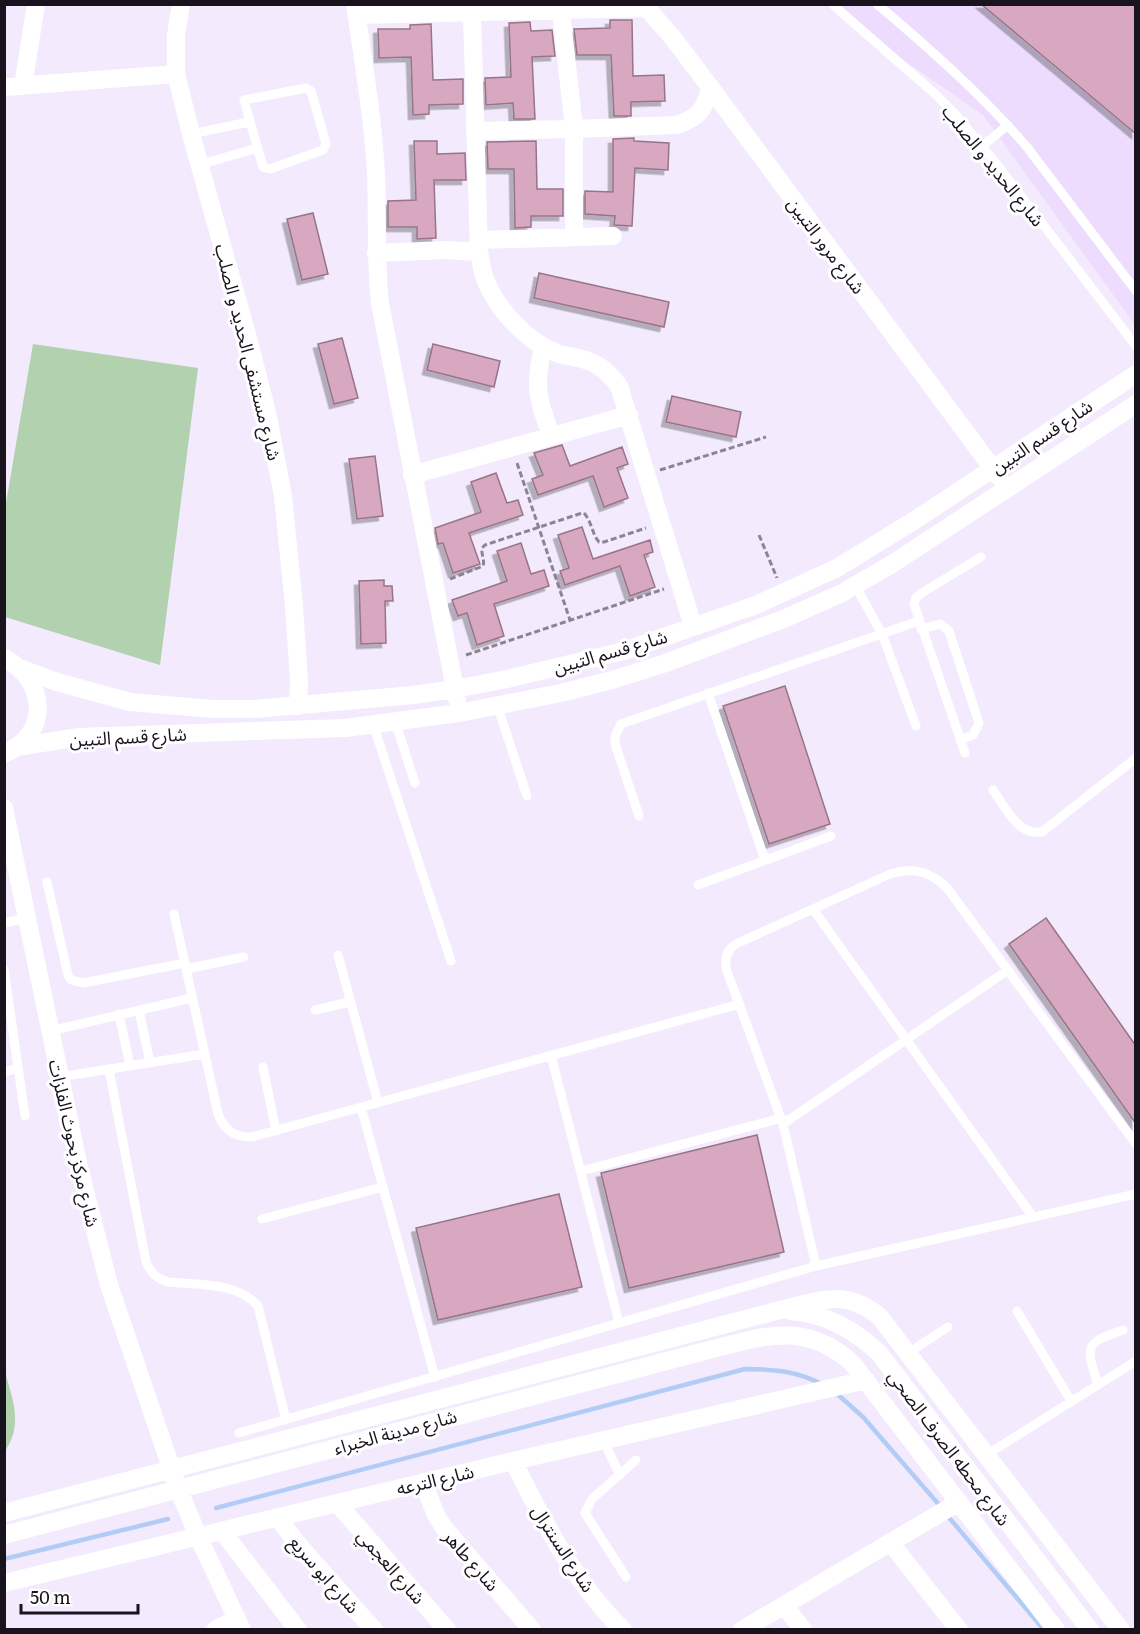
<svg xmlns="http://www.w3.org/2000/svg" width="1140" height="1634" viewBox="0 0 1140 1634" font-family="Literata,'Noto Sans Arabic',serif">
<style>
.built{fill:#eddcfd}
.green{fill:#b2d1af}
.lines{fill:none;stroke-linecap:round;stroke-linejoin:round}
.stream{stroke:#b3ccf5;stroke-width:4.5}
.building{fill:#d7a8c0;stroke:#977586;stroke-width:1.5;filter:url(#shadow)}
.path{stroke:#8c8493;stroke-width:3;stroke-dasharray:6 3;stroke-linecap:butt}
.service{stroke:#fff;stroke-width:9}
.minor{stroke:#fff;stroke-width:18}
.labels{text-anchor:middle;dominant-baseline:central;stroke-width:6;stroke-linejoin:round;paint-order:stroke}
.street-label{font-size:18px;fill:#19131e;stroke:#fff}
</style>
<defs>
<filter id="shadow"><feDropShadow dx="-4.5" dy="4.5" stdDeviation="0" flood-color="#0004"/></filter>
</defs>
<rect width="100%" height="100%" fill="#f4eafe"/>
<path class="built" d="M824,5H1135V325L983,115Z"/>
<path class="green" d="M33,344L198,368L160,665L5,617V509Z
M5,1372C13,1400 23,1425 5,1451Z"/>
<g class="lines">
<path class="stream" d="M835,1392L863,1417L941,1507
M216,1508L745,1369C773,1369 798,1371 823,1385
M946,1514L1044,1630
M4,1559L168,1519"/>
</g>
<path class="building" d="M981,4H1136V134Z
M610,20H632L633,76L664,75L665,101L631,102V116H614L611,55H577L574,29L610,28Z
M530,22L531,31L552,30L555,56L532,57L535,119H514L513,103L486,105L485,78L511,77L509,23Z
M431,24L433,80L463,79V104L429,105V114L413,115L411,57L379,58L378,29H410V25Z
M634,138V141L669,143L668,170L635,168L632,226L614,225L615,216L585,214V191L613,192V139Z
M414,141H437V154L465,153L466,180H434L436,238L417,239V227H388V201L416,200Z
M536,141L537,189H563V216H531V227L515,228L514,169H488L487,142Z
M313,213L328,274L302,280L287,219Z
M539,273L669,302L664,327L534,298Z
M342,338L358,398L334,404L318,344Z
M433,344L500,361L494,387L427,370Z
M672,396L741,412L736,437L666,422Z
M562,445L570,466L622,447L628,464L617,468L628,498L604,507L593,476L538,495L532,479L543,475L534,453Z
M375,456L383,516L357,519L349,459Z
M496,473L507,503L518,500L523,515L469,533L480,564L453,573L443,543L438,544L435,528L481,512L471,482Z
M582,527L593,559L650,540L653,552L644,555L655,587L630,596L620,566L565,585L560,571L569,568L558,535Z
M521,543L531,574L544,570L549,586L494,604L504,636L477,645L467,613L458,616L452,600L507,581L497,551Z
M384,580V586H392L393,601H385L386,643L361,644L359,581Z
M785,686L830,824L769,844L723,706Z
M1046,918L1136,1046V1124L1009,944Z
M757,1135L784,1252L629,1288L601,1173Z
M559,1194L582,1287L438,1320L416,1228Z"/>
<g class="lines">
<path class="path" d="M517,463L570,620
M660,470L766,437
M759,535L777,578
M450,579L483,566C485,560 481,555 482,548L485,545L579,514L584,513C592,522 592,534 599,542H604L646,528
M466,655L664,589"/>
<path class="service" d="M832,4L934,93L957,116L999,167L1136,346
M877,4C930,49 981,94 1027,147L1136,291
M306,88L311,91L326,144L323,150L270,169L263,167L244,100Z
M191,134L249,122
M982,146L1008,125
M199,165L257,148
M855,585L882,634L916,726
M921,629L940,624L949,631L979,723L973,735L960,740
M708,693L765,860
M497,705L527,796
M395,721L415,783
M373,724L451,961
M965,753L914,604L916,598L920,594L981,557
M993,790C1005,807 1018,836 1042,832L1136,758
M639,816L615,744V736L621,724L919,621
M47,882L68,975L71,980L83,983L185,963
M698,885L831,836
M813,909L1033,1217
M174,914L218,1114C225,1131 234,1137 252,1137L740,1004
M4,923L27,918
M338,955L378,1103
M4,969L25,1116
M186,969L244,957
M139,1010L150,1063
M315,1010L350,1002
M119,1014L130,1066
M50,1031L192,998
M551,1055L619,1323
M263,1067L276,1131
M109,1069L146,1262C151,1273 156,1278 168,1282C197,1285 237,1282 258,1306L286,1420
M4,1072L18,1068
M59,1077L205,1054
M361,1107L435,1377
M783,1124L1008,970
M581,1171L782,1118
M262,1219L383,1187
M816,1266L783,1124L727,971C724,959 726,951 736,944L890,874C913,867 930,871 947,888L1136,1144
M1017,1311L1071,1401
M908,1353L948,1327
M1098,1384C1085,1346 1085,1343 1123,1330
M239,1433L816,1266L1136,1194
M603,1440L620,1475
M986,1455L1136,1361
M626,1577L585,1513L592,1499L636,1460"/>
<path class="minor" d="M181,4L176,35V74L191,134L246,331L267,412L283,496L294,606L299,681L298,706
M355,4C363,61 373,117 376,174C378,217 375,260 380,303L457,699
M643,4L673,38L710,87L999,477
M561,11L574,129V237
M472,13L479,252C481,261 482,271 485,279C498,311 527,342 559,354C567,356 575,357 582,359C599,363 609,373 619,386L693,626
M357,15L646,8
M23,86L36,4
M4,87L176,74
M475,131L574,129L676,125C697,119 706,109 710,87
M479,240L613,236
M376,253L445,250L479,252
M543,347C534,384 537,401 552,436
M412,475L629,415
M4,658C47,680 51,734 4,754
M22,669L57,682L130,702L213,709H255L413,695L455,689L507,679L624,651L756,605L837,568L915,520L1136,374
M17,747L79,737L345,728L459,713L561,693L612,680L663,664L786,618L842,593L892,564L1136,404
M4,808L78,1163L109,1285L178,1488L198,1536L242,1630
M791,1311C826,1314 853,1329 879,1353L1090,1630
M513,1461C543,1521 574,1582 623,1630
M423,1482L436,1515L445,1529L532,1630
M337,1503L447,1630
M4,1513L780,1310C820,1301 843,1288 879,1316L1121,1630
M277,1517L301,1548L374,1630
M222,1531L298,1630
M4,1535L701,1352C760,1338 803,1318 853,1364L1056,1630
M890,1542L959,1630
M4,1583L513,1461L866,1380
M784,1605L803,1630
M215,1630L237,1619
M742,1630L959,1502"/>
</g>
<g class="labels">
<g class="street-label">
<text transform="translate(994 165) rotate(51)">شارع الحديد و الصلب</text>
<text transform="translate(827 245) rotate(53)">شارع مرور التبين</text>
<text transform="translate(249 352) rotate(76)">شارع مستشفى الحديد و الصلب</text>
<text transform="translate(1041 436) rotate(-34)">شارع قسم التبين</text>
<text transform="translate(610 651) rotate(-16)">شارع قسم التبين</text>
<text transform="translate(128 736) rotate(-3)">شارع قسم التبين</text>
<text transform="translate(75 1143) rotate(77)">شارع مركز بحوث الفلزات</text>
<text transform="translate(395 1431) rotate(-15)">شارع مدينة الخبراء</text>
<text transform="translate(950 1447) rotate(53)">شارع محطه الصرف الصحي</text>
<text transform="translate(435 1479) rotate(-13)">شارع الترعه</text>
<text transform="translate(564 1548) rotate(57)">شارع السنترال</text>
<text transform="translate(472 1560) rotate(49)">شارع طاهر</text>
<text transform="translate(392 1566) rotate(49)">شارع العجمي</text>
<text transform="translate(325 1574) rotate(49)">شارع ابو سريع</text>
</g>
</g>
<rect width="1140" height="1634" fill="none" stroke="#19131e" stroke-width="12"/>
<path d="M21 1604v9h117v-9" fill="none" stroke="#19131e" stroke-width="3"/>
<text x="30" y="1604" font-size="18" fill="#19131e" stroke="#ffffff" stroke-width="4.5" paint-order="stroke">50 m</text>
</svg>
